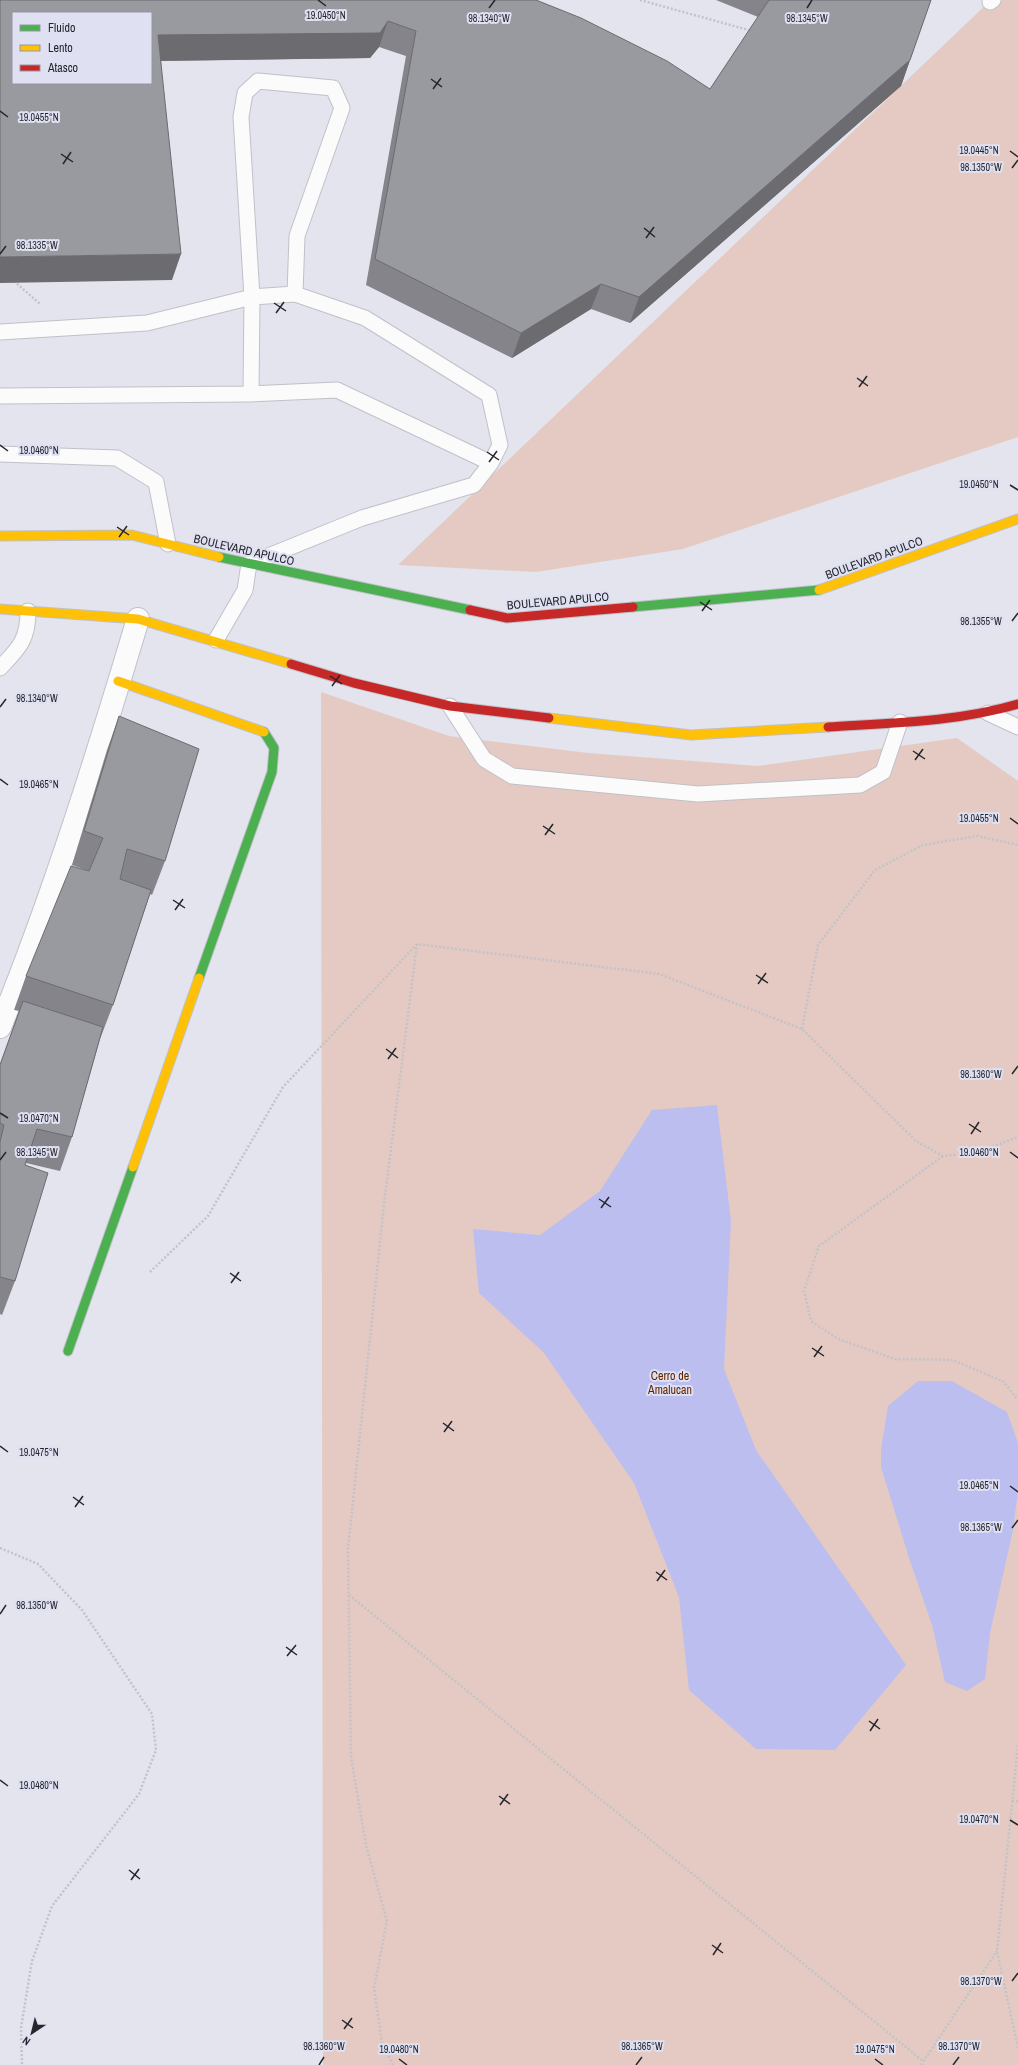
<svg xmlns="http://www.w3.org/2000/svg" width="1018" height="2065" viewBox="0 0 1018 2065" font-family="'Archivo Narrow',sans-serif">
<style>
.green{fill:#e5cac3}
.water{fill:#bcbeef}
.lines{fill:none;stroke-linecap:round;stroke-linejoin:round}
.lane-casing{stroke:#c0c1c8;stroke-width:17}
.street-casing{stroke:#c0c1c8;stroke-width:24}
.fast-casing{stroke:#c0c1c8;stroke-width:11}
.slow-casing{stroke:#c0c1c8;stroke-width:11}
.jam-casing{stroke:#c0c1c8;stroke-width:11}
.path{stroke:#c3c3c7;stroke-width:2.5;stroke-dasharray:2 2;stroke-linecap:butt}
.lane{stroke:#fbfbfc;stroke-width:15}
.street{stroke:#fbfbfc;stroke-width:22}
.fast{stroke:#4caf50;stroke-width:9}
.slow{stroke:#ffc107;stroke-width:9}
.jam{stroke:#c62828;stroke-width:9}
.wall{fill:#84848a}
.shaded-wall{fill:#6b6b70}
.building{fill:#9999a0;stroke:#6b6b70;fill-rule:evenodd}
.ticks{fill:none;stroke:#25262c;stroke-width:1.5}
.labels{text-anchor:middle;dominant-baseline:central;stroke-width:4;stroke-linejoin:round;paint-order:stroke}
.street-label{font-size:12px;fill:#25262c;stroke:#dfe0f2}
.park-label{font-size:12px;fill:#612400;stroke:#dfe0f2}
.ticks-label{font-size:10px;text-anchor:middle;fill:#25262c;stroke:#dfe0f2;stroke-width:4;stroke-linejoin:round;paint-order:stroke}
</style>
<rect width="100%" height="100%" fill="#e3e4ee"/>
<path class="green" d="M991,0H1018V437L683,549L536,572L398,565Z
M321,692L449,736L588,753L758,766L957,738L1018,781V2065H323Z"/>
<path class="water" d="M717,1105L731,1221L724,1369L756,1450L906,1665L835,1750L756,1749L689,1690L679,1597L634,1483L544,1353L479,1293L473,1229L540,1235L600,1191L652,1110Z
M918,1381H952L1007,1412L1018,1443V1491L1013,1530L990,1633L985,1679L967,1691L945,1682L932,1625L910,1561L881,1467V1450L888,1406Z"/>
<g class="lines">
<defs>
<path id="lane" d="M990,2L993,0
M0,332L147,323L252,297L241,117L245,93L258,81L333,88L342,108L297,236L295,294L365,318L489,395L500,445L491,463L474,485L362,518L249,564L245,590L216,640
M251,394L252,297L295,294
M0,396L251,394L337,390L491,463
M0,454L117,458L156,482L168,544
M0,668C19,648 28,640 28,611
M450,706L484,759L512,776L698,794L860,785L883,772L900,722
M988,713L1018,727"/>
<path id="street" d="M0,1027C54,894 97,756 138,619"/>
<path id="fast" d="M219,557L470,610
M633,607L819,590
M199,978L272,772L274,748L264,732
M68,1351L133,1167"/>
<path id="slow" d="M0,536L132,535L219,557
M819,590L1018,519
M0,609L138,619L291,664
M118,681L264,732
M549,718L691,735L828,727
M133,1167L199,978"/>
<path id="jam" d="M470,610L507,618L633,607
M291,664L354,683L450,706L549,718
M828,727C891,723 957,722 1018,704"/>
</defs>
<use href="#lane" class="lane-casing"/>
<use href="#street" class="street-casing"/>
<use href="#fast" class="fast-casing"/>
<use href="#slow" class="slow-casing"/>
<use href="#jam" class="jam-casing"/>
<path class="path" d="M640,0L752,31
M14,281L40,304
M802,1029L818,945L875,870L923,845L977,836L1018,845
M943,1156L819,1246L804,1291L811,1321L838,1339L895,1359L953,1360L1004,1382L1018,1400
M150,1272L208,1216L283,1087L417,944L659,974L802,1029L916,1141L943,1156L979,1152L1018,1137
M0,1548L38,1564L82,1610L152,1714L156,1750L139,1794L52,1906L32,1961L21,2028L22,2065
M349,1595L923,2061
M1018,1745L997,1951L1018,2048
M1012,1801H1018
M393,2065L382,2043L374,1988L387,1921L366,1845L351,1757L348,1549L384,1204L417,944
M921,2065L997,1951"/>
<use href="#lane" class="lane"/>
<use href="#street" class="street"/>
<use href="#fast" class="fast"/>
<use href="#slow" class="slow"/>
<use href="#jam" class="jam"/>
</g>
<path class="wall" d="M0,0H536L710,89L758,17L716,0H931L901,86L630,323L591,309L512,358L366,285L406,56L379,47L370,58L161,61L172,280Z
M119,716L165,861L152,895L150,894L113,1005L100,1039L72,1137L60,1171L26,1163L15,1281L2,1315L0,1314V1064L19,1011L14,1010L26,976L89,871L72,865L107,750Z"/>
<path class="shaded-wall" d="M388,21L379,47L370,58L151,61L158,35Z
M910,60L901,86L630,323L639,297Z
M181,254L172,280L0,283V257Z
M601,284L591,309L512,358L521,333Z"/>
<path class="building" d="M0,0H536L581,18L667,61L710,89L769,0H931L910,60L639,297L601,284L521,333L375,259L416,31L388,21L380,33L158,35L181,254L0,257ZM13,13H151V83H13Z
M119,716L199,749L165,861L127,849L120,879L151,890L113,1005L26,976L71,866L89,871L103,838L84,831Z
M23,1001L103,1027L72,1137L37,1129L25,1165L48,1173L15,1281L0,1277V1142L4,1125L0,1123V1065Z"/>
<path class="ticks" d="M318,0L326,6M489,8L495,0M807,8L812,0M431,79L442,87M433,89L441,78M0,111L8,117M1010,151L1018,157M61,154L73,162M63,164L71,152M1012,168L1018,160M644,228L655,237M646,238L654,227M0,254L6,246M274,303L286,311M276,313L284,302M857,378L868,386M859,387L867,376M0,445L8,451M487,452L499,460M489,462L497,451M1010,485L1018,490M117,527L129,535M119,537L127,526M700,602L712,610M702,611L710,600M1012,621L1018,613M330,676L342,684M332,686L340,675M0,707L6,699M913,751L925,759M915,760L923,749M0,779L8,785M1010,818L1018,824M543,826L555,834M545,835L553,824M173,900L185,908M175,910L183,899M756,975L768,983M758,984L766,973M386,1049L398,1058M388,1059L396,1048M1012,1074L1018,1066M0,1113L8,1118M969,1124L981,1132M971,1134L979,1122M1010,1152L1018,1158M0,1160L6,1152M599,1199L611,1207M601,1208L609,1197M230,1273L241,1281M231,1283L239,1272M812,1348L824,1356M814,1357L822,1346M443,1423L454,1431M444,1432L452,1421M0,1446L8,1452M1010,1486L1018,1492M73,1497L84,1505M75,1507L83,1496M1012,1528L1018,1520M656,1572L667,1580M657,1581L665,1570M0,1614L6,1605M286,1647L297,1655M287,1656L296,1645M869,1721L880,1729M870,1731L878,1719M0,1780L8,1786M499,1796L510,1804M500,1805L508,1794M1010,1820L1018,1825M129,1870L140,1879M131,1880L139,1869M712,1945L723,1953M713,1955L721,1943M1012,1981L1018,1973M342,2020L353,2028M344,2029L352,2018M399,2059L407,2065M875,2059L883,2065M319,2065L324,2057M636,2065L642,2057M953,2065L959,2057"/>
<g class="labels">
<g class="street-label">
<text transform="translate(244 550) rotate(13)">BOULEVARD APULCO</text>
<text transform="translate(874 558) rotate(-20)">BOULEVARD APULCO</text>
<text transform="translate(558 601) rotate(-5)">BOULEVARD APULCO</text>
</g>
<g class="park-label">
<text x="670" y="1376">Cerro de<tspan x="670" dy="14">Amalucan</tspan></text>
</g>
</g>
<g class="ticks-label">
<text x="326" y="19">19.0450°N</text>
<text x="489" y="22">98.1340°W</text>
<text x="807" y="22">98.1345°W</text>
<text x="39" y="121">19.0455°N</text>
<text x="979" y="154">19.0445°N</text>
<text x="981" y="171">98.1350°W</text>
<text x="37" y="249">98.1335°W</text>
<text x="39" y="454">19.0460°N</text>
<text x="979" y="488">19.0450°N</text>
<text x="981" y="625">98.1355°W</text>
<text x="37" y="702">98.1340°W</text>
<text x="39" y="788">19.0465°N</text>
<text x="979" y="822">19.0455°N</text>
<text x="981" y="1078">98.1360°W</text>
<text x="39" y="1122">19.0470°N</text>
<text x="37" y="1156">98.1345°W</text>
<text x="979" y="1156">19.0460°N</text>
<text x="39" y="1456">19.0475°N</text>
<text x="979" y="1489">19.0465°N</text>
<text x="981" y="1531">98.1365°W</text>
<text x="37" y="1609">98.1350°W</text>
<text x="39" y="1789">19.0480°N</text>
<text x="979" y="1823">19.0470°N</text>
<text x="981" y="1985">98.1370°W</text>
<text x="324" y="2050">98.1360°W</text>
<text x="642" y="2050">98.1365°W</text>
<text x="959" y="2050">98.1370°W</text>
<text x="399" y="2053">19.0480°N</text>
<text x="875" y="2053">19.0475°N</text>
</g>
<rect x="12" y="12" width="140" height="72" fill="#dfe0f2" stroke="#9596a3"/>
<rect x="20" y="25" width="20" height="6" fill="#4caf50" stroke="#9596a3"/>
<text x="48" y="32" font-size="12" fill="#25262c">Fluido</text>
<rect x="20" y="45" width="20" height="6" fill="#ffc107" stroke="#9596a3"/>
<text x="48" y="52" font-size="12" fill="#25262c">Lento</text>
<rect x="20" y="65" width="20" height="6" fill="#c62828" stroke="#9596a3"/>
<text x="48" y="72" font-size="12" fill="#25262c">Atasco</text>
<g transform="translate(32 2033) rotate(215)" stroke="#dfe0f2" stroke-width="3" paint-order="stroke">
<path d="M0-3L7 15L0 10L-7 15Z" fill="#25262c"/>
<text y="-6" font-size="11" font-weight="bold" text-anchor="middle" fill="#25262c">N</text>
</g>
</svg>
